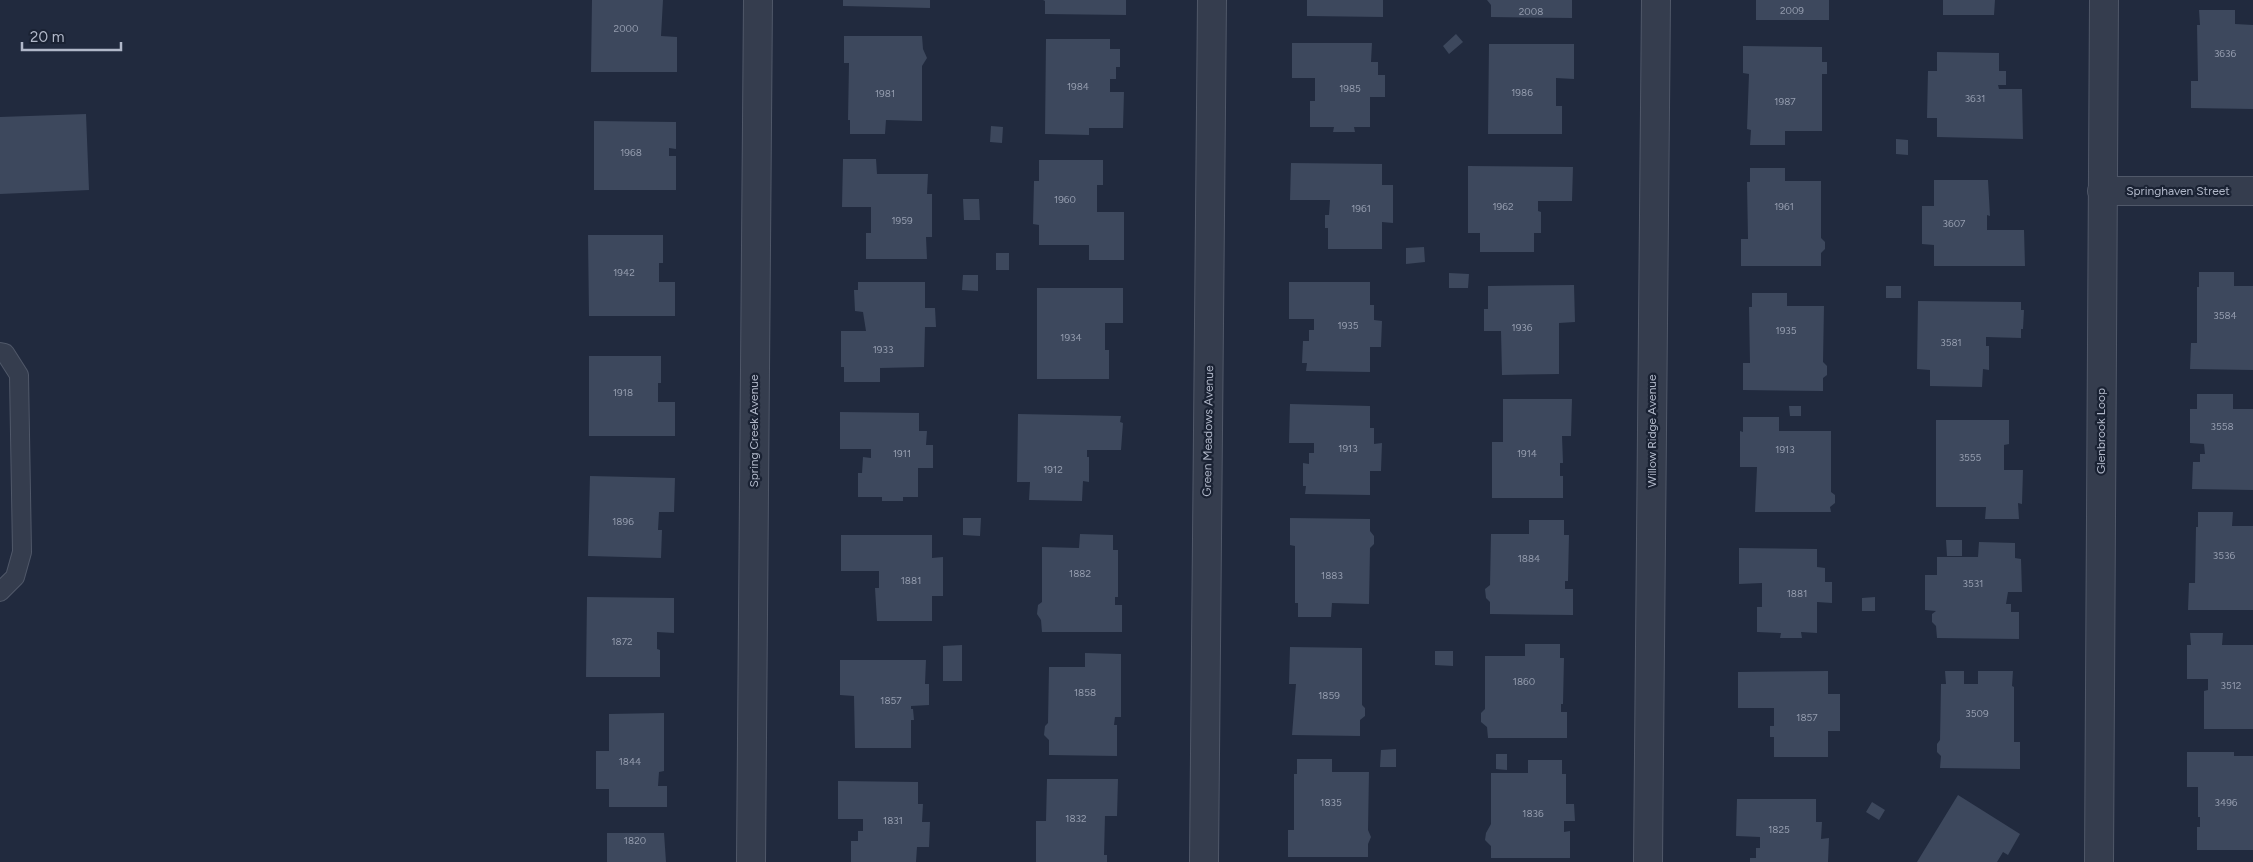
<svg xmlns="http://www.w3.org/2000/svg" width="2253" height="862" viewBox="0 0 2253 862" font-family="Figtree,sans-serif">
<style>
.building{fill:#3d485d}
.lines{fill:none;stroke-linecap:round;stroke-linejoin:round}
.service-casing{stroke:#505869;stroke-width:20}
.minor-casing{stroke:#505869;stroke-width:30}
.service{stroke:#353d4e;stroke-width:18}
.minor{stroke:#353d4e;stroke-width:28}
.labels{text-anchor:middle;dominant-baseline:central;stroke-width:4.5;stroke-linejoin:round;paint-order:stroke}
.number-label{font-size:10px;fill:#949cae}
.street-label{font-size:12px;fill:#b1b8c9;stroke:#1a2233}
</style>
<rect width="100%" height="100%" fill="#212a3e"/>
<path class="building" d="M592,0H663L661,36L677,37V72H591Z
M843,0H930V8L843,6Z
M1043,0H1126V15L1045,14V1Z
M1307,0H1383V17L1307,16Z
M1487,0H1572V18L1491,17V5Z
M1756,0H1829V20H1756Z
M1943,0H1995L1994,15H1943Z
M2199,10H2235V24L2253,25V109L2191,108V81H2198L2197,25H2200Z
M1456,34L1463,42L1449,54L1443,46Z
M844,36H922L923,49L927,58L922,66V121L886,120L885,134H850V120H848L849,63H844Z
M1046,39H1110V49H1120V67H1116V79H1110V92H1124L1123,128H1089V135L1045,134Z
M1292,43H1372L1371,62H1378V75H1385V97H1370V127H1354L1355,132H1333L1334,127H1310V101H1315V78H1292Z
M1489,44H1574V79L1556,78V106H1562V134H1488Z
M1743,46L1822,47V62H1827V74H1822V131H1785V145H1750L1751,130L1747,129L1749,74L1743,73Z
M1937,52L1999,53V71H2006V85H1998L1999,89H2022L2023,139L1937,137V118H1927L1928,71H1937Z
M86,114L89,190L0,194V117Z
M594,121L676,122V149L669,148V156H676V190H594Z
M991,126L1003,127L1002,143L990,142Z
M1896,139L1908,140V155L1896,154Z
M843,159H876L877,174H928L927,194H932V237H926L927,259H866V233H871V207H842Z
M1039,160H1103V185H1097V212H1124V260H1089V245H1039V225L1033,224L1034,181H1039Z
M1291,163L1382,164V185H1393V223L1382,222V249H1328V228H1325V215H1329L1330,200H1290Z
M1468,166L1573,167L1572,201H1538V211L1541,212V233H1534V252H1480V233H1468Z
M1750,168H1785V181H1821V238L1825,242V249L1821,253V266H1741V239H1748L1747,182H1750Z
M1934,180H1988L1990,216L1987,215V230H2024L2025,266H1934V245L1922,244V206H1934Z
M963,199H979L980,220H964Z
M588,235H663V263H659V282H675V316H589Z
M1424,247L1425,262L1406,264V248Z
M996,253H1009V270H996Z
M2199,272H2234V286H2253V370L2190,369L2191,343H2197V287H2199Z
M1449,273L1469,274L1468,288H1449Z
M963,275H978V291L962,290Z
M858,282H925V308H935L936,327H925L924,367L880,368V382H844V367H841V331H866L863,312L855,311L854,290H858Z
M1289,282H1370V305H1374V320L1382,321L1381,347H1370V372L1306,371L1307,363H1302L1303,341H1309V330H1314V319H1289Z
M1574,285L1575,322L1559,323V374L1502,375L1501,331H1484V309H1488V286Z
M1886,286H1901V298H1886Z
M1037,288H1123V323H1105V350H1109V379H1037Z
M1752,293H1787V306H1824L1823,362L1827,366V375L1823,378V391L1743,390V363H1750L1749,307H1752Z
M1918,301L2021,302V310H2024L2023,329H2021V338L1986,337V346H1989V370L1983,369L1982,387L1930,386V370L1917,369Z
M589,356H661V383H658V402H675V436H589Z
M2197,394H2233V409H2253V490L2192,489L2193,462H2200V454H2205L2204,444L2190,443V409H2197Z
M1503,399H1572L1571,436H1562L1563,463H1560V476H1563V498H1492V442H1503Z
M1290,404L1370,406V428H1374V444L1382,443L1381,471H1370V495L1305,494L1306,486H1303V463L1309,464V453H1314V443H1289Z
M1789,406H1801V416H1790Z
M840,412L919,413V431H927L926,445H933V468H918V497H903V501H882V497H858V473H862L863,457L871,458V449H840Z
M1018,414L1121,416L1120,422L1123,423L1121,450H1087V457H1089V482L1083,481L1082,501L1029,500L1030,482H1017Z
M1743,417H1779V431H1831V492L1835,495V503L1830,507L1831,512H1755L1757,467H1740V431L1743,432Z
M1936,420H2009V444L2004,445V470H2023L2022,504L2018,503L2019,519H1985L1986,507H1936Z
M590,476L675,478L674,512H659L658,530H662L661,558L588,556Z
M2198,512H2233L2232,526H2253V610H2188L2189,583H2195L2196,527H2198Z
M963,518H981L980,536L963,535Z
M1290,518L1370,519V531L1374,536V544L1370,548L1369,604L1332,603L1331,617H1298V603H1295V546L1290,545Z
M1529,520H1564V535H1569L1568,581H1565V589H1573V615L1490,614V602L1486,598L1485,589L1490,585L1491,534H1529Z
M1080,534L1113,535V550H1118V597H1115V605H1122V632H1042L1041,620L1037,614L1038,605L1042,602V547L1079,548Z
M841,535H932V558L943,557V596H932V621H877L875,588H879V571H841Z
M1946,540H1962V556H1947Z
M1979,542L2015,543V558L2021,559L2022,592H2008L2006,604H2011V612H2019V639L1937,638L1936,626L1932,622V614L1936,611L1925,610V575H1937V557H1978Z
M1739,548L1817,549V567L1825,568V582H1832V603L1817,602V633L1801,632L1802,638H1780L1781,633L1757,632V607H1762V583L1739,584Z
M587,597L674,598V633L657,632V649L660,650V677H586Z
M1875,597V611H1862V598Z
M2190,633H2223L2222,645H2253V729H2204V691L2208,690V679H2187V645H2191Z
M1525,644H1560V658H1564L1563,704H1561V712H1567V738H1488L1487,727L1481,722V713L1485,709V656H1525Z
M962,645V681H943V646Z
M1290,647L1362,648V705L1365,708V716L1360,720V736L1292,735L1296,684H1289Z
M1435,651H1453V666L1435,665Z
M1085,653L1121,654V717H1115L1114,725H1117V756L1049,755V740L1044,735L1045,726L1048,723L1049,667H1085Z
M840,660H926L925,684H929V705L911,706V709H913L914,720H911V748H855L854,696L840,695Z
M1828,671V694H1840V731H1828V757H1774V737H1770V726H1774V708H1738V672Z
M1945,671H1964V684H1978V671H2013L2012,686L2014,687V742H2020V769L1940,768L1941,756L1937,752V744L1940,740L1941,684H1946Z
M664,713V771L659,772L658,786H667V807H609V789H596V751H609V714Z
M1396,749V767H1380L1381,750Z
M2187,752H2234V756H2253V850H2197V827H2200V817H2198V787H2187Z
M1496,754H1507V770L1496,769Z
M1297,759H1332V772H1369L1368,830L1371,837L1368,844V857H1288V830H1294V774H1297Z
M1528,760H1562V774H1566V804H1574L1575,821H1564V832L1570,831V858H1491V846L1485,840L1486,833L1491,824V773H1528Z
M1047,779H1118L1117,816H1105L1104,855H1107V862H1036V821H1046Z
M838,781L918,782V804H923L922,822H930L929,847H917L916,862H851V841H858V831H863V819H838Z
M1958,795L2020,834L2008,855L2003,852L1997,862H1917Z
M1737,799H1816V822H1822L1821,839L1829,838L1828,862H1750V858H1756V848H1760V837L1736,836Z
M1872,802L1885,810L1879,820L1866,812Z
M607,833H664L666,862H607Z"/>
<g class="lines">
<defs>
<path id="service" d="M0,352L5,353L19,375L22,552L15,577L0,592"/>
<path id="minor" d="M2102,191H2253
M751,862L758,0
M1204,862L1212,0
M1648,862L1656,0
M2099,862L2104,0"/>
</defs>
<use href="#service" class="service-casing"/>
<use href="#minor" class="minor-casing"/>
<use href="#service" class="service"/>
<use href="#minor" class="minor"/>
</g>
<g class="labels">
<g class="number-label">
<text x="1792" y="10">2009</text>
<text x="1531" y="11">2008</text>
<text x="626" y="28">2000</text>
<text x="2225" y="53">3636</text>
<text x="1078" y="86">1984</text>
<text x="1350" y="88">1985</text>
<text x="1522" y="92">1986</text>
<text x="885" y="93">1981</text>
<text x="1975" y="98">3631</text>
<text x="1785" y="101">1987</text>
<text x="631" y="152">1968</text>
<text x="1065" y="199">1960</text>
<text x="1503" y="206">1962</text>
<text x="1784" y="206">1961</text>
<text x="1361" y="208">1961</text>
<text x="902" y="220">1959</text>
<text x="1954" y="223">3607</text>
<text x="624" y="272">1942</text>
<text x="2225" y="315">3584</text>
<text x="1348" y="325">1935</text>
<text x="1522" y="327">1936</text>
<text x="1786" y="330">1935</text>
<text x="1071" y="337">1934</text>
<text x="1951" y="342">3581</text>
<text x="883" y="349">1933</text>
<text x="623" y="392">1918</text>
<text x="2222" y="426">3558</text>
<text x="1348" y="448">1913</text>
<text x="1785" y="449">1913</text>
<text x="902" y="453">1911</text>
<text x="1527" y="453">1914</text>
<text x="1970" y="457">3555</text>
<text x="1053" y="469">1912</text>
<text x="623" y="521">1896</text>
<text x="2224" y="555">3536</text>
<text x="1529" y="558">1884</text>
<text x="1080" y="573">1882</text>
<text x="1332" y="575">1883</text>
<text x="911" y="580">1881</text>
<text x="1973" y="583">3531</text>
<text x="1797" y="593">1881</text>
<text x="622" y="641">1872</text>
<text x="1524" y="681">1860</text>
<text x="2231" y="685">3512</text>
<text x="1085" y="692">1858</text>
<text x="1329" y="695">1859</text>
<text x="891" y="700">1857</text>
<text x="1977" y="713">3509</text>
<text x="1807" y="717">1857</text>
<text x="630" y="761">1844</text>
<text x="1331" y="802">1835</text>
<text x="2226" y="802">3496</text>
<text x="1533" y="813">1836</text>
<text x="1076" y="818">1832</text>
<text x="893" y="820">1831</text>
<text x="1779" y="829">1825</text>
<text x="635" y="840">1820</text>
</g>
<g class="street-label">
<text x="2178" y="191">Springhaven Street</text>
<text transform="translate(754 431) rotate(-90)">Spring Creek Avenue</text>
<text transform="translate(1208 431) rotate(-89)">Green Meadows Avenue</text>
<text transform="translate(1652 431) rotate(-90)">Willow Ridge Avenue</text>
<text transform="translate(2101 431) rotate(-90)">Glenbrook Loop</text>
</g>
</g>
<path d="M22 42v8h99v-8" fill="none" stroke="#b1b8c9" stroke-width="2.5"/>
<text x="30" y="42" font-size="15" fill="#b1b8c9" stroke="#1a2233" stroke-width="4" paint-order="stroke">20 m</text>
</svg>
